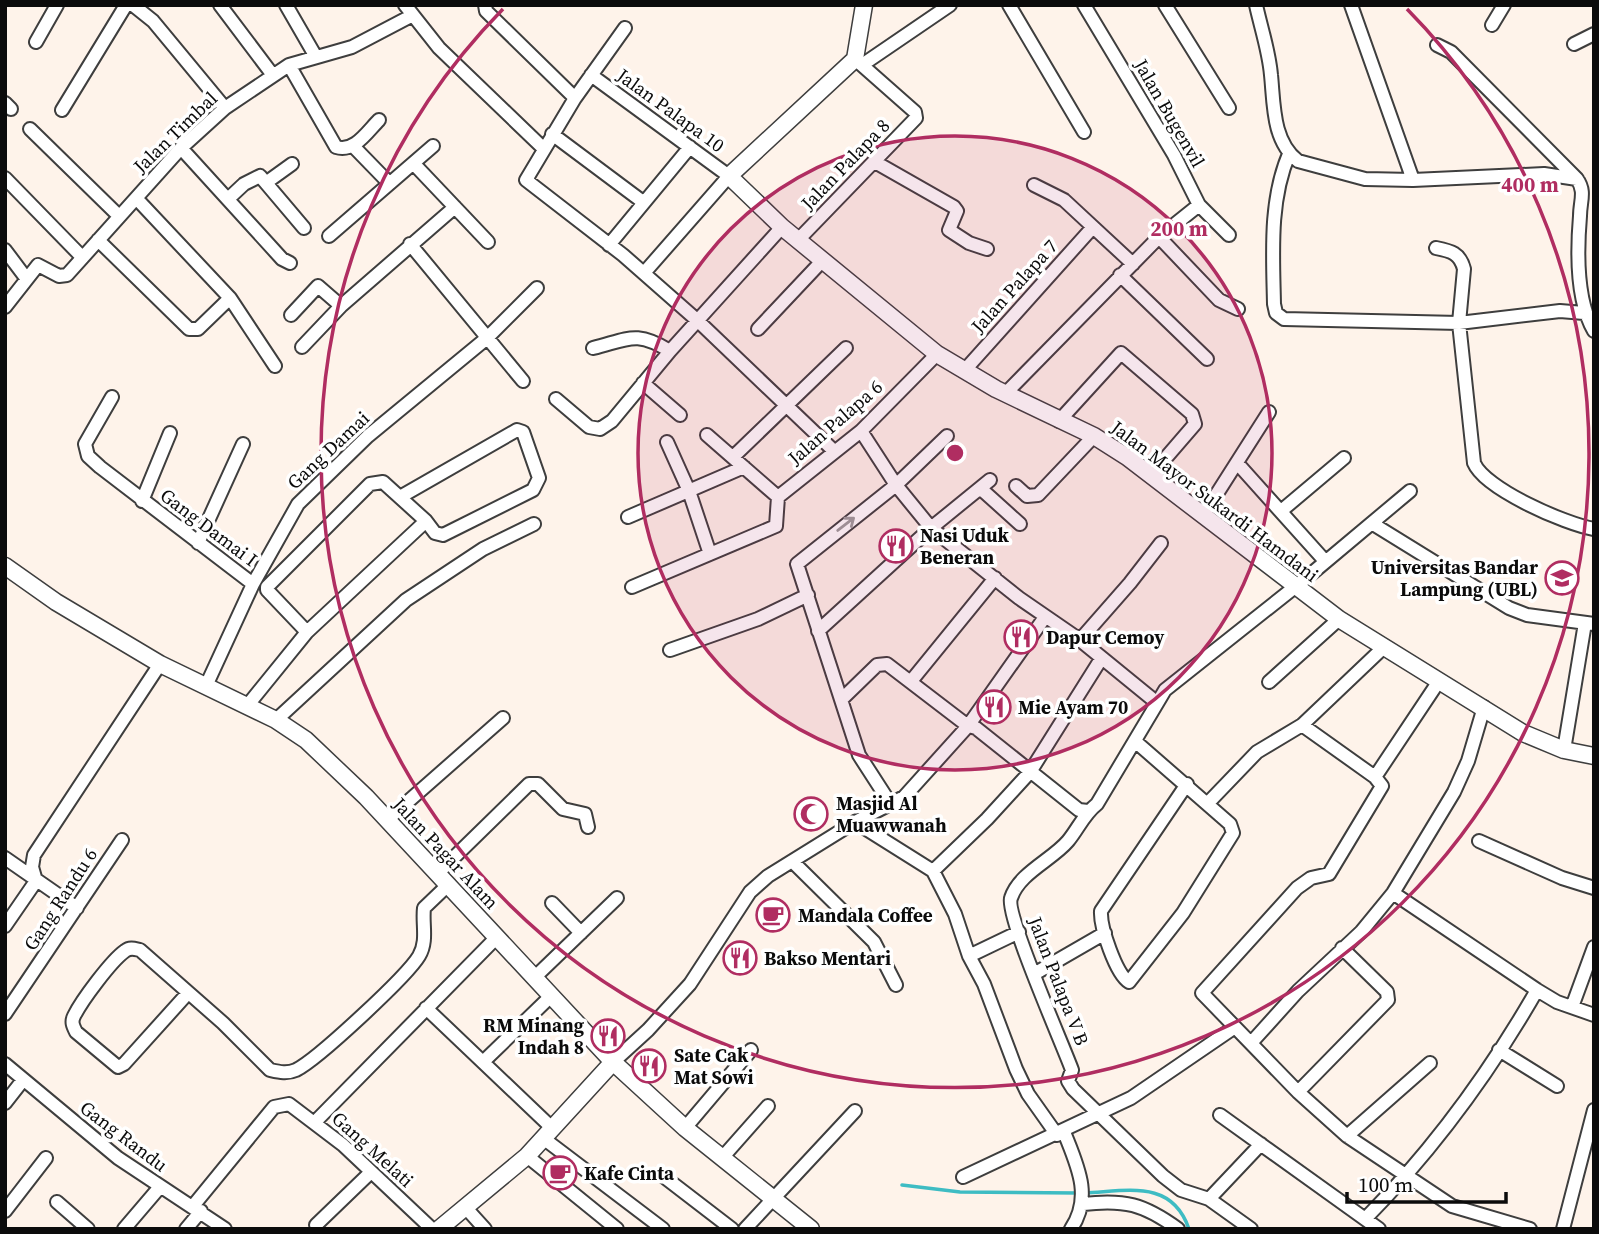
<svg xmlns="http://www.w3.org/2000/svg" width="1599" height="1234" viewBox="0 0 1599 1234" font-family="'Source Serif 4',serif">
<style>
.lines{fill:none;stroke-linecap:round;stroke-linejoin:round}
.stream{stroke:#3ebcc3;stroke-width:3.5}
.minor-casing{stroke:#3e3e3e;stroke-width:16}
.tertiary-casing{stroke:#3e3e3e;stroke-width:19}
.minor{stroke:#fff;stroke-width:12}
.tertiary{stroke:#fff;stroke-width:16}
.oneway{stroke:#9d9d9d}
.ring{fill:none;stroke:#b02d61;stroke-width:3.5}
.labels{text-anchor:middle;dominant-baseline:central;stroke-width:7;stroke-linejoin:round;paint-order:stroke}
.street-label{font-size:19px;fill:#0b0b0b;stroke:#fff}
.poi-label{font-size:19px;font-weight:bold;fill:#0b0b0b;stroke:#fff;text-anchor:start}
.centre{fill:#b02d61;stroke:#fff;stroke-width:3.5}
.ring-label{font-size:21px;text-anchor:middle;font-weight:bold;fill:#b02d61;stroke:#fff;stroke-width:7;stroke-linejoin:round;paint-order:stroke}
</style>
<rect width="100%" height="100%" fill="#fef3ea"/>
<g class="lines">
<path class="stream" d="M902,1185L960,1192L1077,1193
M1085,1193C1128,1191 1172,1179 1189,1229"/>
<defs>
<path id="minor" d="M133,5L153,21L225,108
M220,5L272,74
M286,5L316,57
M405,5L439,48L543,148
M485,5L486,11L575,98
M1009,5L1084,132
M1084,5L1174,155L1199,205L1229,235
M1165,5L1229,108
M1256,5C1261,28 1269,51 1271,75C1274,103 1272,141 1298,161L1365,179L1413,180L1544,174L1577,179C1586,192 1580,201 1580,216C1577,251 1576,300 1594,331
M1351,5L1413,180
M1492,25L1504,5
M625,28L575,98L526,180L623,255L698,321L834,451
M36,42L57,5
M1574,44L1594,34
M1437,45L1451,52L1577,179
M289,65L336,147C354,153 367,132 379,120
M862,65L950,5
M591,75L729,176L644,273
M5,103L11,109
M62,110L126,5
M30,129L119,216
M552,134L643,202
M353,146L388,182
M181,148L282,259L290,263
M1289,154C1269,201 1273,254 1274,304L1276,313L1284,319L1459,323L1560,311L1584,313
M875,162L954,207L957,211L949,230L969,243L987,249
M414,164L488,242
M5,178L82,257
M267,182L292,164
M1034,185L1064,200L1133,264
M136,198L230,298L275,366
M228,199L244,184L260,176L304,228
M329,236L433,146
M1159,237L1219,300L1238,309
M799,239L916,118L915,112L855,59
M98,240L189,329H198L230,298
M410,244L523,381
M609,245L690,147
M1436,248C1451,251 1460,253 1464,269L1459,323L1474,463C1485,489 1565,524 1594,529
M5,250L26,278
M1120,275L1207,359
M5,307L38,265L59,276L67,275L181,148L225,108L289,65L352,47L413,15
M291,315L318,286L341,306
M758,329L823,260
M302,347L341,306L455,207
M593,348C629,339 636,330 670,351
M964,371L1093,227
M643,383L680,415
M1005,394L1159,237L1199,205
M112,397L85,444L88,456L100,467L253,584
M556,399L589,427L600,429L612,421L670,351L782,227
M1059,421L1121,353L1192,414L1195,424L1151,475
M861,431L896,485L931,528L1019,598L1080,640L1156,702
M707,435L778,497
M667,442L689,491L710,554
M733,457L846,348
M1238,464L1325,561
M1016,486L1027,496L1038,495L1094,436
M980,488L1020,524
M400,497L517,430L523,432L539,478L533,490L443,535L435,533L426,521
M142,501L170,433
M1281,511L1344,458
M1204,514L1269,412
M628,517L744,467
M1373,524L1509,608L1527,615L1594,624
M198,543L243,444
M632,587L776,526L778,497L861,431L937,354
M818,631L931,528L990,480
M1080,640L1130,583L1161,543
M670,650L758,619L808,595
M912,680L995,578
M1269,682L1339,619
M206,686L253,584L298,504L368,436L487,338L537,288
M842,699L877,665L887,664L968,726L1045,617
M247,706L307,632L426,521L383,482L370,484L267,587V590L307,632
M276,720L406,600L483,549L534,524
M1302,725L1375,777L1382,786L1329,874L1311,878L1297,888L1202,993L1298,1092L1347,1136L1452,1206L1530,1229
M1136,742L1230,824L1233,833L1183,913L1129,982C1116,974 1100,927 1101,911L1187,784
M1564,750L1585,623
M1375,777L1439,681
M890,803L859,755L797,564L896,485L947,436
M1208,803L1257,752L1302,725L1384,647
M387,820L503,718
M855,822L933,871L955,914L969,956L984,984L1016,1069L1028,1094L1057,1135
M1479,841L1562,878L1594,888
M5,858L77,908
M794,863L874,942L896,985
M933,871L987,819L1030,772L1101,659
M437,874L529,784H538L563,809L585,814L588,827
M36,881L32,867L34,855L160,664
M1393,893L1537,990L1557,1002L1594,1015
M552,903L581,933
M5,926L36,881
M969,956L1019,932
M1034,974L1105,933
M534,978L617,898
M188,993L124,1064L118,1067L76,1032C73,1026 71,1022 74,1016C82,1000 111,961 125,951C130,947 135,949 140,950L223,1023L270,1070C279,1072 287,1074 296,1070C318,1059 407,976 419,956C428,941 422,924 424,908L447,886
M1572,1007L1594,947
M426,1008L551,1127
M5,1014L122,840
M1251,1043L1298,991L1361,932L1393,893L1454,792L1468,761L1484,707
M1499,1050L1557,1086
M484,1061L550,997
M613,1062L648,1030L690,984L750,892L768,876L855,822L904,797L968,726L976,728L1079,810L1088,811
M5,1064L118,1158L225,1229
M1298,1092L1388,1000L1387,992L1342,948
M5,1103L23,1080
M1220,1115L1379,1229
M315,1122L496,938
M685,1128L751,1050
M1064,1132C1077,1165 1093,1196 1071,1229
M1347,1136L1430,1063
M543,1138L663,1229
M527,1156L617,1229
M722,1158L768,1106
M663,1176L732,1229
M963,1177L1131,1098L1235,1027
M1209,1199L1261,1144
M57,1202L88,1229
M1083,1204C1124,1199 1144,1204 1178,1229
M193,1206L274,1107L289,1104L343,1145L432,1229
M466,1208L485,1229
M5,1211L46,1158
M1365,1219C1431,1152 1490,1072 1537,990
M316,1225L371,1172
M124,1229L159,1188
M186,1229L201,1211
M745,1229L855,1111
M1251,1229L1209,1199L1181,1190L1163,1176L1073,1089L1068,1081L1072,1070C1063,1045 1005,914 1011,898C1019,873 1052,860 1068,841C1078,829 1084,814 1097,804L1165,690L1305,579L1410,491
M1563,1229L1594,1110"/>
<path id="tertiary" d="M864,5L855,59L729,176L782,227L937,354L996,389L1094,436L1127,457L1339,619L1523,733L1564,750L1594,756
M5,566L56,602L160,664L276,720L306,740L366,797L613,1062L685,1128L811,1229
M439,1229L527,1156L613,1062"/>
</defs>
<use href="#minor" class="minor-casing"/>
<use href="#tertiary" class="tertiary-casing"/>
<use href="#minor" class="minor"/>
<use href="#tertiary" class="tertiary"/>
</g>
<defs><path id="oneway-shaft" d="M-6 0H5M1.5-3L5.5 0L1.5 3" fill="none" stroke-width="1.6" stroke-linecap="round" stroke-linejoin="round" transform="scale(1.75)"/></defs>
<use class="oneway" href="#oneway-shaft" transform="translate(846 524) rotate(-38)"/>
<circle cx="955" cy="453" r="317" fill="#b02d61" fill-opacity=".12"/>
<g class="ring">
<circle cx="955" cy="453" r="317"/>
<path d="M1407 9A634 634 0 1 1 503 9"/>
</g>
<defs>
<symbol id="restaurant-ring" viewBox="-11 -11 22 22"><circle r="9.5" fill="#fff" stroke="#b02d61" stroke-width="1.5"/><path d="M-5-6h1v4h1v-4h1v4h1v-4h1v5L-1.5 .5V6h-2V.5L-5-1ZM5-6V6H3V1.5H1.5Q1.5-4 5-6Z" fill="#b02d61"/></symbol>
<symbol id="university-ring" viewBox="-11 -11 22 22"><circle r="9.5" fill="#fff" stroke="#b02d61" stroke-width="1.5"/><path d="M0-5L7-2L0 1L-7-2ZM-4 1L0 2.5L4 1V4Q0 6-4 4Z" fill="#b02d61"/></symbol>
<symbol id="mosque-ring" viewBox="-11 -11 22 22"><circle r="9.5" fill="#fff" stroke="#b02d61" stroke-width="1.5"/><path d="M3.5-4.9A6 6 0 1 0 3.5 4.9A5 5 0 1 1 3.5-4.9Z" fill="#b02d61"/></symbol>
<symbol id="cafe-ring" viewBox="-11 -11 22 22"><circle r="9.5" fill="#fff" stroke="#b02d61" stroke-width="1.5"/><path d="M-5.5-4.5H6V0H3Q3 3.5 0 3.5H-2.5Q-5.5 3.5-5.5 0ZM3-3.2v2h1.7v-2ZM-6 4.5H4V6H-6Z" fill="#b02d61"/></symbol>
</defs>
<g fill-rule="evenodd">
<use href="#restaurant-ring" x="877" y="527" width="38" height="38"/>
<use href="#university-ring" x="1543" y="559" width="38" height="38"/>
<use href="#restaurant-ring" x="1002" y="618" width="38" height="38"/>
<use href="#restaurant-ring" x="975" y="688" width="38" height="38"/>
<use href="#mosque-ring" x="792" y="795" width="38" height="38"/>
<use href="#cafe-ring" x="754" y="896" width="38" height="38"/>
<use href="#restaurant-ring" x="721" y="939" width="38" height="38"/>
<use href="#restaurant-ring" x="589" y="1017" width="38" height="38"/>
<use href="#restaurant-ring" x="630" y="1047" width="38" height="38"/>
<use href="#cafe-ring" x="541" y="1154" width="38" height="38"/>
</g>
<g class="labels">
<g class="street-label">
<text transform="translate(671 110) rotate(36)">Jalan Palapa 10</text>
<text transform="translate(1170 113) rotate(60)">Jalan Bugenvil</text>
<text transform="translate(175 132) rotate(-44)">Jalan Timbal</text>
<text transform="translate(845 164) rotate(-46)">Jalan Palapa 8</text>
<text transform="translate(1014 286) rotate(-48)">Jalan Palapa 7</text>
<text transform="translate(835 422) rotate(-41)">Jalan Palapa 6</text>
<text transform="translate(328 450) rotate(-43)">Gang Damai</text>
<text transform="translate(1215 501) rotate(37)">Jalan Mayor Sukardi Hamdani</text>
<text transform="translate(209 527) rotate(37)">Gang Damai I</text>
<text transform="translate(446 853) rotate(47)">Jalan Pagar Alam</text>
<text transform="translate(60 899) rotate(-57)">Gang Randu 6</text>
<text transform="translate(1059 981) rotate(69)">Jalan Palapa V B</text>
<text transform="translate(124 1136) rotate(37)">Gang Randu</text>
<text transform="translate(373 1149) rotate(42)">Gang Melati</text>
</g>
<g class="poi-label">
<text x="920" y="535">Nasi Uduk<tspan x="920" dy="22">Beneran</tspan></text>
<text x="1538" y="567" text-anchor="end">Universitas Bandar<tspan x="1538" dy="22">Lampung (UBL)</tspan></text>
<text x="1046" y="637">Dapur Cemoy</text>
<text x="1018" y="707">Mie Ayam 70</text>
<text x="836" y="803">Masjid Al<tspan x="836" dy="22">Muawwanah</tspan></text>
<text x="798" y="915">Mandala Coffee</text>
<text x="764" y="958">Bakso Mentari</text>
<text x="584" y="1025" text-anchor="end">RM Minang<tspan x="584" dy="22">Indah 8</tspan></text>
<text x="674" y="1055">Sate Cak<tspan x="674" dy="22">Mat Sowi</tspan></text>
<text x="584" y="1173">Kafe Cinta</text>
</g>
</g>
<circle cx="955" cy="453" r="10" class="centre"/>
<g class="ring-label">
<text x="1530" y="192">400 m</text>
<text x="1179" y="236">200 m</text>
</g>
<rect width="1599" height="1234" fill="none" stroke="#0b0b0b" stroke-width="14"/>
<path d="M1347 1192v10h159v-10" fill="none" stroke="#0b0b0b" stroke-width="3.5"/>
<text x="1358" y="1192" font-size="21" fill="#0b0b0b" stroke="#ffffff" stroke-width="5" paint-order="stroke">100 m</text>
</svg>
